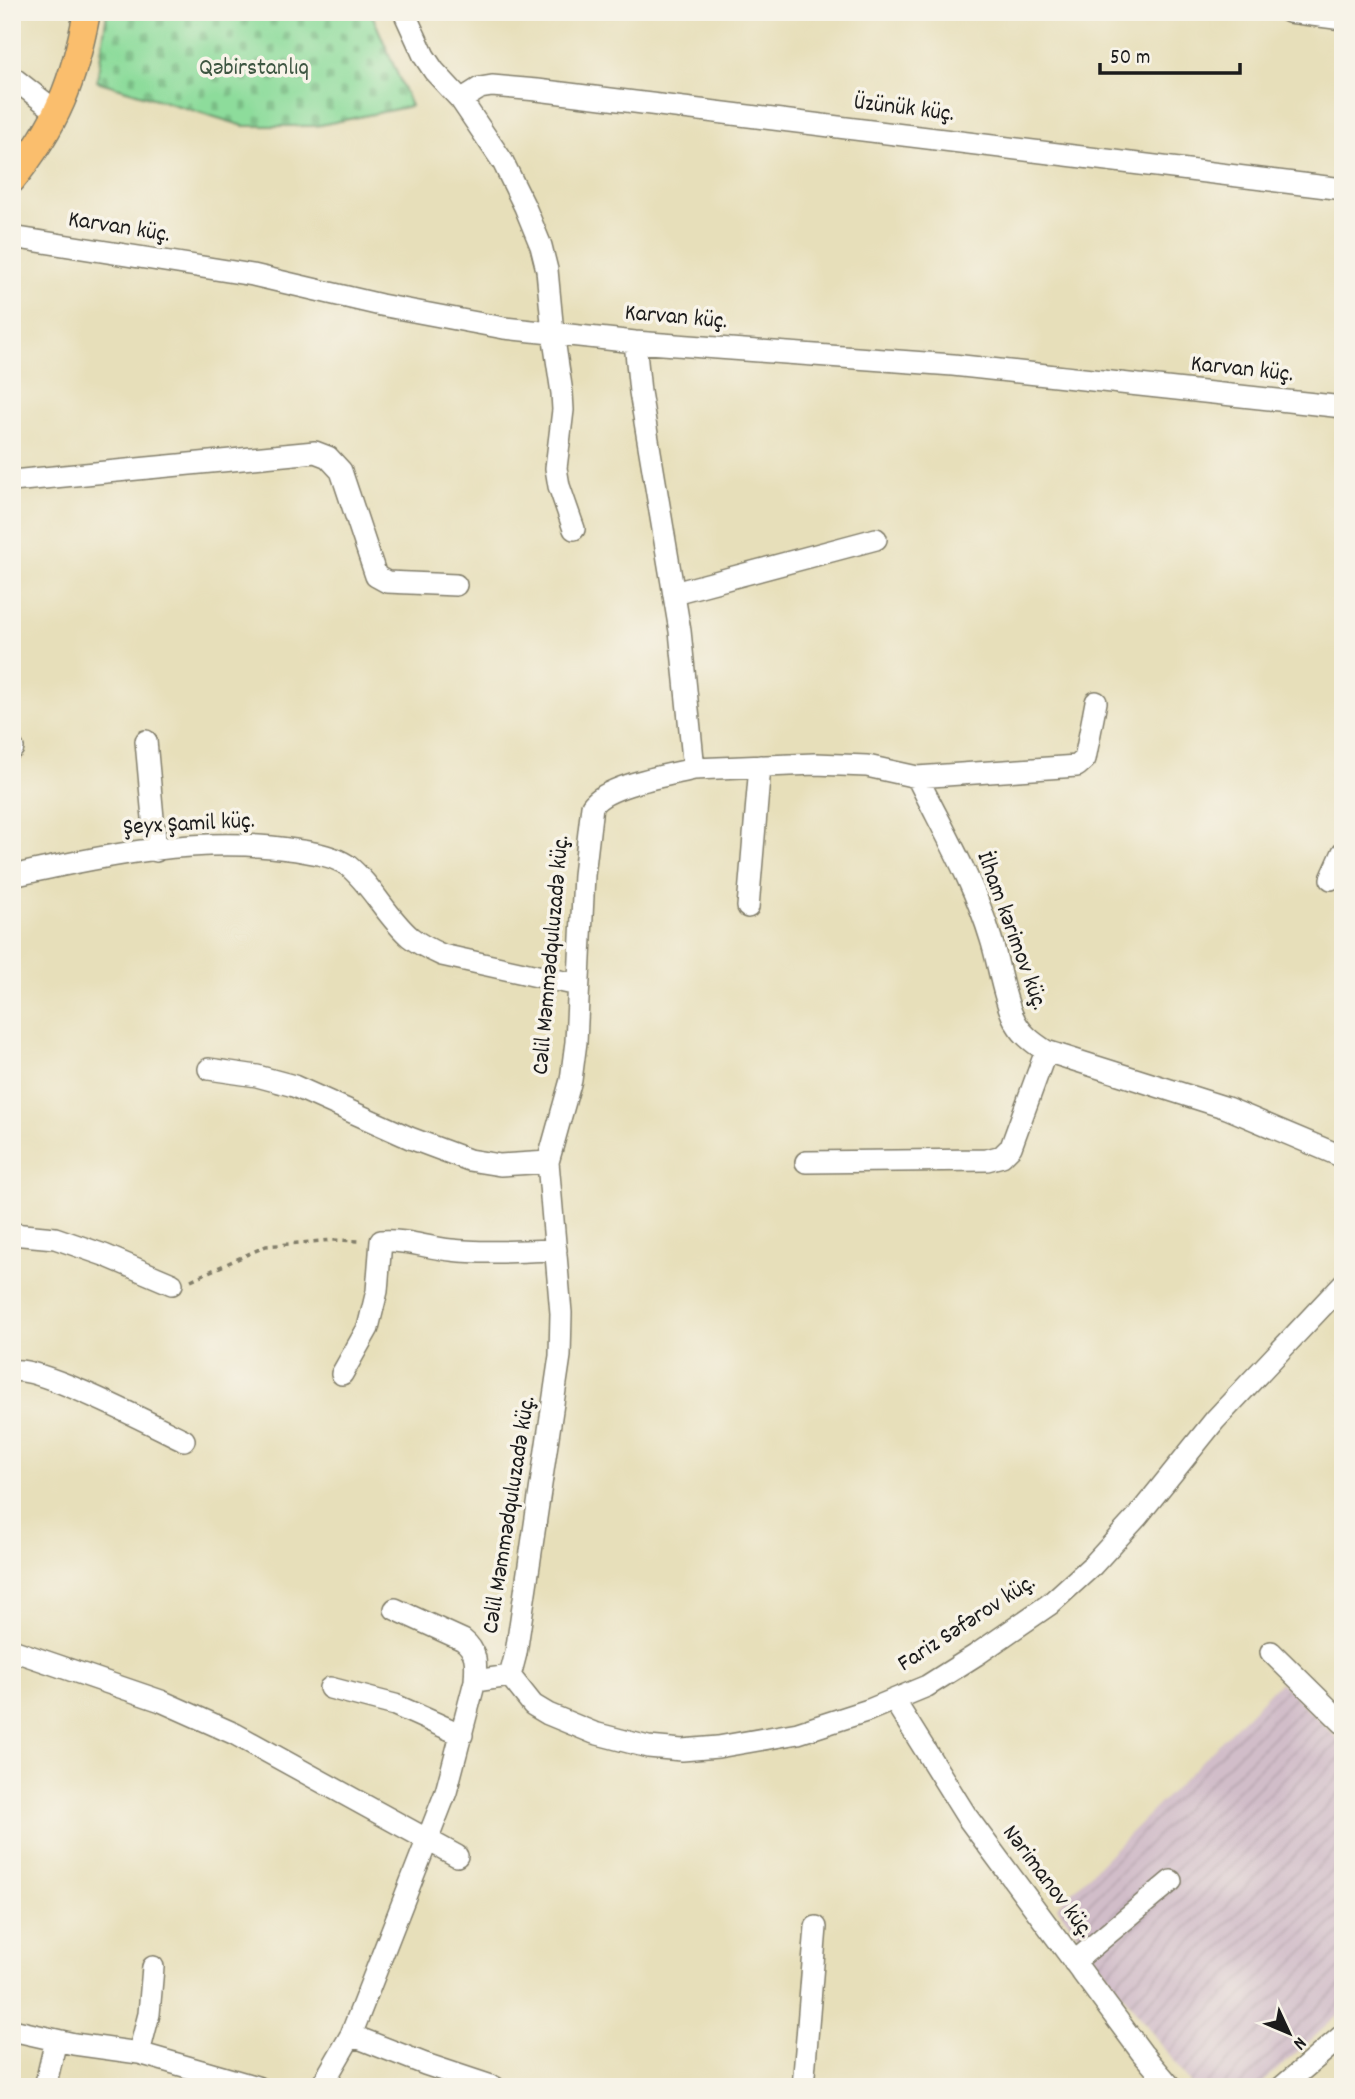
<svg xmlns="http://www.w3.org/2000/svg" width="1355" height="2099" viewBox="0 0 1355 2099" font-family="Dekko,sans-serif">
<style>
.industrial{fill:url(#industrial-furrows)}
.cemetery{fill:url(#cemetery-stones);stroke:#547c5c;stroke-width:2}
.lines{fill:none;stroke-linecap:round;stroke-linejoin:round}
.minor-casing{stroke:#827e6b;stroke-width:24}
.major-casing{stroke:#827e6b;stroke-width:29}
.path{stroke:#827e6b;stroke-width:3.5;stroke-dasharray:5 5;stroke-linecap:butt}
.minor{stroke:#fff;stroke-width:21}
.major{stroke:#fabe6d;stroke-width:26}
.labels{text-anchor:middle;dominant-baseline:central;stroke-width:7;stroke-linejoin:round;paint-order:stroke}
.park-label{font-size:24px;fill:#3e5642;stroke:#f7f3e8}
.street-label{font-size:24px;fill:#1c1c1c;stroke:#f7f3e8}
</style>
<defs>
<pattern id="industrial-furrows" width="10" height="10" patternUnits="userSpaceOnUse" patternTransform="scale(1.75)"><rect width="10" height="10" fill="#d1bdc9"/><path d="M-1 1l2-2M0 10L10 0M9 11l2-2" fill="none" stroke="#b3a2ac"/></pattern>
<pattern id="cemetery-stones" width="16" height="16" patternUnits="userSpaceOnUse" patternTransform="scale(1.75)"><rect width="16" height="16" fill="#8ddc9b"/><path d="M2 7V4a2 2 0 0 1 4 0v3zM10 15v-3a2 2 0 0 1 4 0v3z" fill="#79bc85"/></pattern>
</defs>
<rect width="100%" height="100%" fill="#f7f3e8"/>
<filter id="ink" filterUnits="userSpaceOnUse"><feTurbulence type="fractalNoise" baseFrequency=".0143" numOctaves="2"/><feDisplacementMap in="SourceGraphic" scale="14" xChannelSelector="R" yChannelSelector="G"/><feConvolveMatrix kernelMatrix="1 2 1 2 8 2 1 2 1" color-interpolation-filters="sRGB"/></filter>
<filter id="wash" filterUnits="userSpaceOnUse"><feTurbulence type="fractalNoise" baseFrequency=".00686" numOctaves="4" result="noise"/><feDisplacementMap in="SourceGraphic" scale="28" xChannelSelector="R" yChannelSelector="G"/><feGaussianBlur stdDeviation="1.57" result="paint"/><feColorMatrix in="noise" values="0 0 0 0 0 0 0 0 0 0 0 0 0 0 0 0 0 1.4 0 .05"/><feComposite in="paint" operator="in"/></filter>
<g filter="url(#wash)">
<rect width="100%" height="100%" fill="#e7dfba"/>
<path class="industrial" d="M1280,1682L1343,1744V2011L1258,2087H1193L1057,1907Z"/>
<path class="cemetery" d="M107,12H371L411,106L316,126H244L97,81Z"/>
</g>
<g filter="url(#ink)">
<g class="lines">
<defs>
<path id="minor" d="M404,12L424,56L434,71L461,100L503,162L525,207L541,246L547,270L553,333L562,393L563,410L556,468L559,486L574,529
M1289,12L1343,19
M12,77L58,113
M461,100L480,88L492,86L537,90L1343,189
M12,237L253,275L381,305L504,328L635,342L953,365L1343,407
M12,481L315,452L328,457L341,471L376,576L387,582L456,585
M674,593L876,539
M146,741L156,851
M12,748H13
M694,769L815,764L867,766L917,777C943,830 974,882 991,939C999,964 1002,993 1013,1017C1020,1033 1032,1042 1046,1051L1227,1108L1343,1157
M917,777L1077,766L1085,759L1096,702
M12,876C105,855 201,835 296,850C313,853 332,855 347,865C372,885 386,916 410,937C420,945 431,950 442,955L578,985
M1331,879L1343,852
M748,907L760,766
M209,1069L257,1076L294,1086L410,1138L469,1160L500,1165L548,1162
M806,1162L987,1160L1002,1156L1011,1147L1046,1051
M12,1234L55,1238L104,1255L172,1284
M12,1371C39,1365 155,1426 184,1440
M342,1374L368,1328L377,1291L381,1241C404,1239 428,1248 451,1250C486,1254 521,1251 556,1250
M395,1609L463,1640C478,1652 476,1664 475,1681
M12,1650L161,1701L235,1734L457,1856
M1271,1652L1343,1723
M510,1676L533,1705L548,1714L594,1733L648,1747L682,1750L718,1747L798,1733L869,1710L927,1686L976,1655L1050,1604L1093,1565L1137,1517L1215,1420L1343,1284
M330,1688L395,1705L462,1735
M894,1700L967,1817L1142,2053L1171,2087
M1074,1962L1171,1881
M12,2030L74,2044L139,2053L257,2087
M351,2035L425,2064L494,2087
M139,2053L149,2014L153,1967
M45,2087L56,2040
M321,2087L351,2035L446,1792L475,1681L510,1676L516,1653L560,1356L561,1313L548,1162L571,1080L576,1042L584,875L592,806C606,785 669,775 694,769L680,631L640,392L635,342
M803,2087L816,1927
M1282,2087L1343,2035"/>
<path id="major" d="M12,180C57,125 74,81 87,12"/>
</defs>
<use href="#minor" class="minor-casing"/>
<use href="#major" class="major-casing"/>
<path class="path" d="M191,1280L266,1246L333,1240L361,1241"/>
<use href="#minor" class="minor"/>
<use href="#major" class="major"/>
</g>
</g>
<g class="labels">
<g class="park-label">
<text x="254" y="69">Qəbirstanlıq</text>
</g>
<g class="street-label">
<text transform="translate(904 109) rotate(7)">Üzünük küç.</text>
<text transform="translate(119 228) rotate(9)">Karvan küç.</text>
<text transform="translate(676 318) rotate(5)">Karvan küç.</text>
<text transform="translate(1242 370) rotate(6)">Karvan küç.</text>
<text transform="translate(189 825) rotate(-3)">Şeyx Şamil küç.</text>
<text transform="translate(1011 931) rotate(70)">İlham kərimov küç.</text>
<text transform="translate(552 955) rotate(-85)">Cəlil Məmmədquluzadə küç.</text>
<text transform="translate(510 1515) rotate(-81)">Cəlil Məmmədquluzadə küç.</text>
<text transform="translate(967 1624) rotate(-33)">Fariz Səfərov küç.</text>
<text transform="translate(1047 1882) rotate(53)">Nərimanov küç.</text>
</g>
</g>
<rect width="1355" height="2099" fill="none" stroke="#f7f3e8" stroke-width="42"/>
<g transform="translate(1289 2033) rotate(134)" stroke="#f7f3e8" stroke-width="5" paint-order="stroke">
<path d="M0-5L12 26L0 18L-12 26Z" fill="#1c1c1c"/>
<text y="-10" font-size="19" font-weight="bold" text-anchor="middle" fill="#1c1c1c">N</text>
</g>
<path d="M1100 63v10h140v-10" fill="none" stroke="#1c1c1c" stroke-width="3.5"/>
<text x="1110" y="63" font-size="21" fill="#1c1c1c" stroke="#f7f3e8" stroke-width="5" paint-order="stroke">50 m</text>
</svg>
